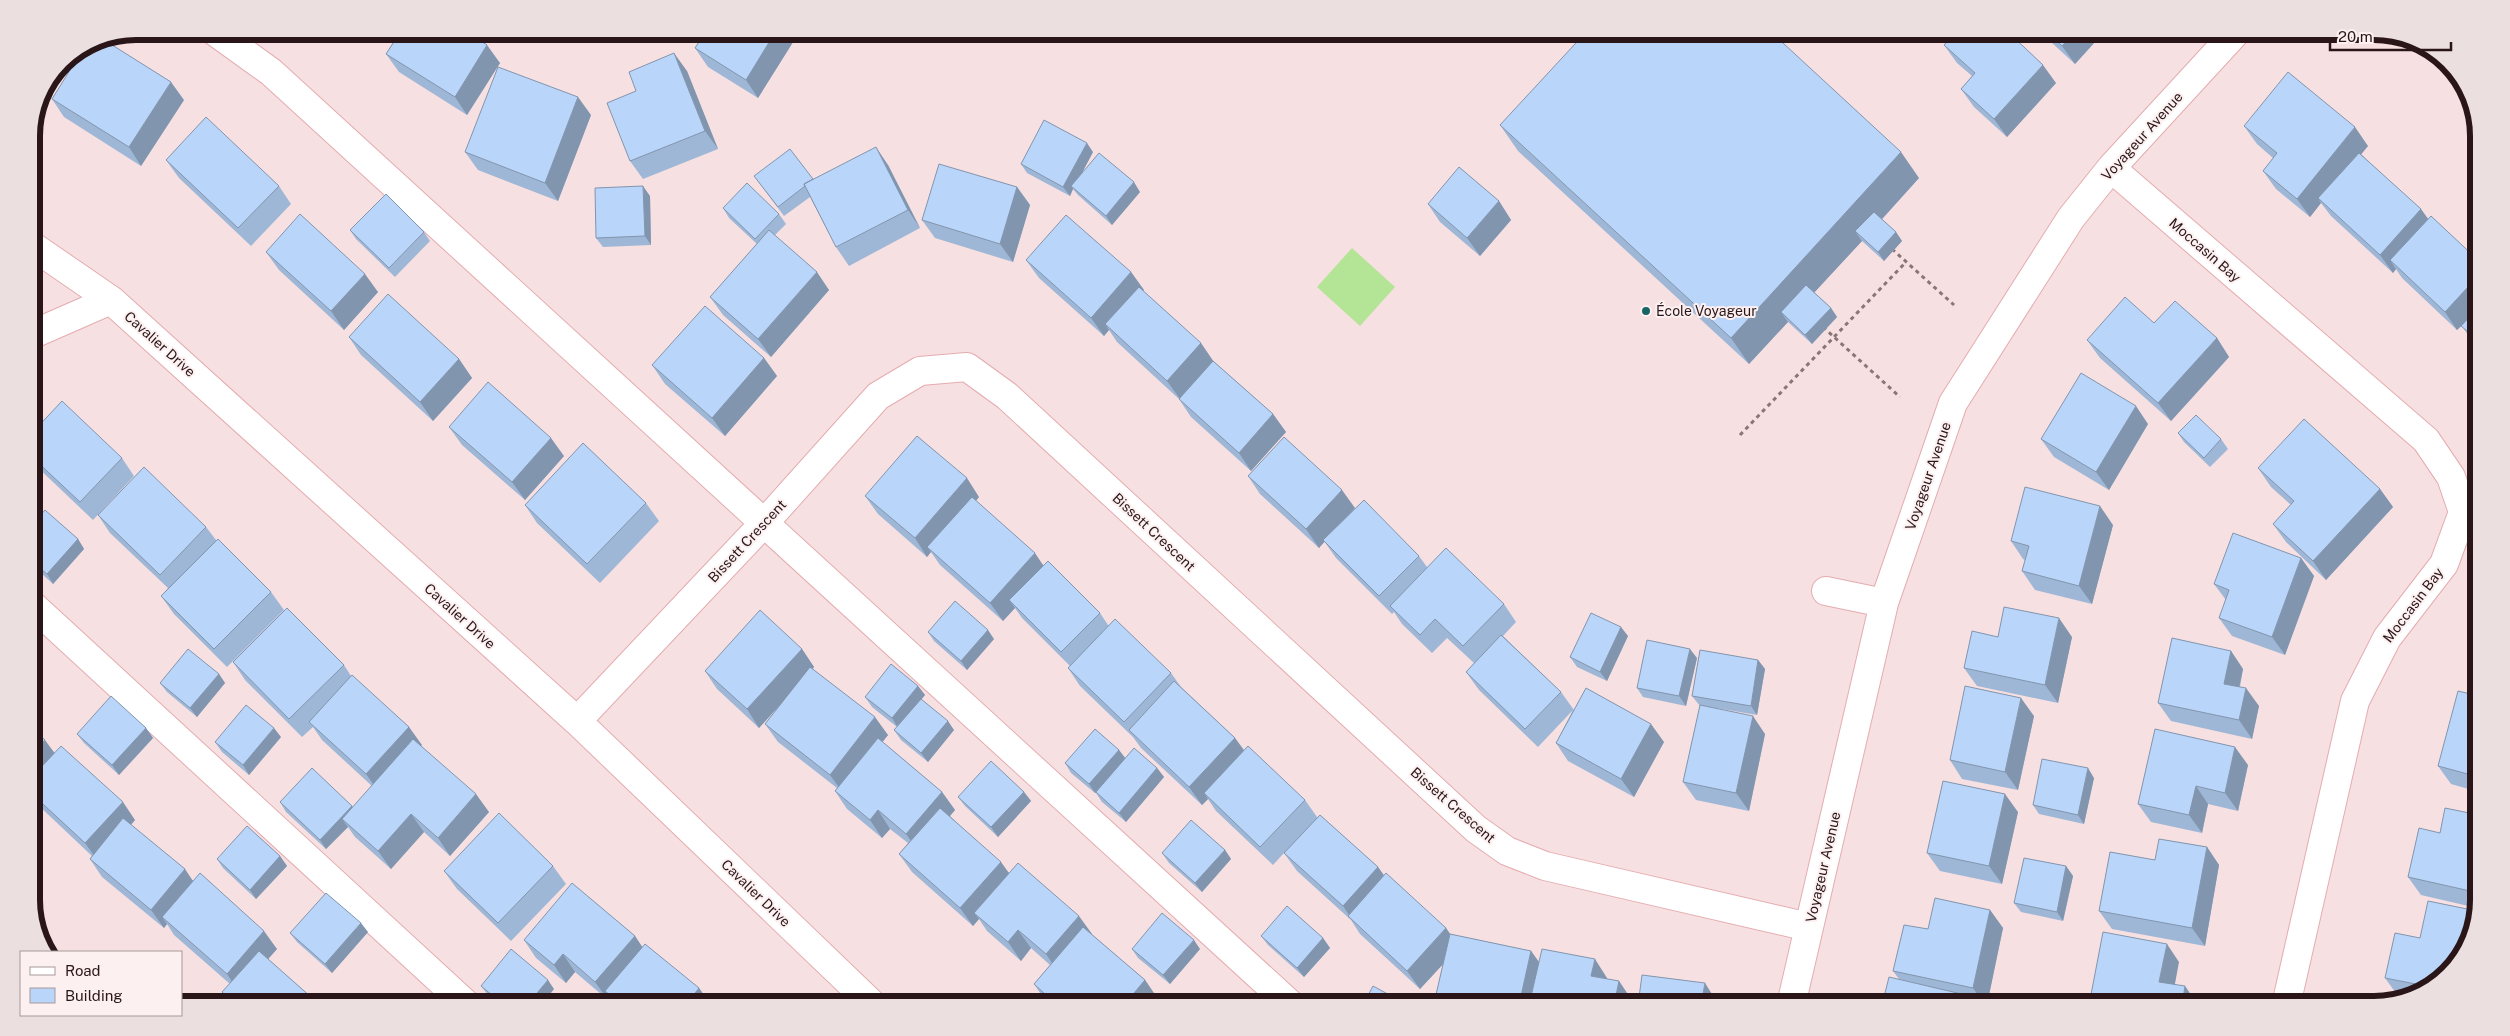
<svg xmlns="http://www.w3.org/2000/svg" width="2510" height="1036" viewBox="0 0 2510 1036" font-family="'Public Sans',sans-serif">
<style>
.green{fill:#b4e597}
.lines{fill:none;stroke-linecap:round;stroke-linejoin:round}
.minor-casing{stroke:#e4acb0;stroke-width:30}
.path{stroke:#8a7577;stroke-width:3;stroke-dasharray:4 4;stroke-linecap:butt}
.minor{stroke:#fff;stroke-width:28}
.wall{fill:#9fb7d6}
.shaded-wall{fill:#8295ae}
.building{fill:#b9d5f9;stroke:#8295ae}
.poi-dot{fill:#176565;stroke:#fcf0f1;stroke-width:2}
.labels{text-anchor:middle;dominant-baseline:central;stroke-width:4;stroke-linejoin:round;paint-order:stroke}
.street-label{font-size:14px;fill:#2a1618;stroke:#fcf0f1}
.poi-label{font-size:14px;fill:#2a1618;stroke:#fcf0f1;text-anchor:start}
.rim{fill:none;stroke:#2a1618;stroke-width:6}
</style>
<rect width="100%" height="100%" fill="#f7e0e1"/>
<path class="green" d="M1352,248L1395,287L1360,326L1317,287Z"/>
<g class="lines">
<defs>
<path id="minor" d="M214,31L271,72L1291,1005
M2111,168L2426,440L2451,477L2463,512L2444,564L2387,638L2355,701L2286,1005
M31,245L111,300L577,721L873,1005
M31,335L111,300
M1826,591L1884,603
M31,604L467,1005
M577,721L765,522L878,396L920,371L967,367L1007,396L1476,829L1507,851L1545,866L1809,927
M1791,1005L1884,603L1953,403L2071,218L2111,168L2237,31"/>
</defs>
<use href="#minor" class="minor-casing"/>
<path class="path" d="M1892,249L1954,305
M1823,327L1900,397
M1740,435L1906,262"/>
<use href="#minor" class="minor"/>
</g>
<path class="wall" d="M396,31H465L500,63L467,115L399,72L386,54L399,33Z
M706,31H800L758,98L708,67L695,48Z
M2039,31H2105L2075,64Z
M1944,45L2056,83L2007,137L1974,107L1961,89L1972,76L1957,63Z
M687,71L718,149L643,179L630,161L636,91Z
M52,99L184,100L141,166L64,117Z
M591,115L558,201L478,170L465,152Z
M1500,125L1919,178L1882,219L1896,232L1902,241L1884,261L1862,241L1814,292L1831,308L1837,317L1812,344L1788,322L1749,364L1518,151Z
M2244,126L2368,146L2361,154L2428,219L2479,261V348L2474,344L2462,326L2457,330L2402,278L2396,269L2393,273L2331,216L2321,203L2310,217L2276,189L2263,171L2273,158L2257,144Z
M1093,152L1082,173L1140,192L1112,225L1078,195L1073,189L1070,196L1027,173L1021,164Z
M166,160L279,186L291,204L251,246L179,178Z
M888,165L920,228L849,266L836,247L810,197L784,216L754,176L813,179Z
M1017,187L1030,205L1013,262L935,238L922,220Z
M650,196L651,245L603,247L596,238Z
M1499,201L1511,220L1480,256L1440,222L1428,204Z
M723,208L779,214L786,224L775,235L829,290L771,357L723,315L710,297L757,244L729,218Z
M350,230L424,232L430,241L395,277L356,239Z
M266,252L378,292L344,330L279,270Z
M1026,260L1131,272L1144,290L1143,291L1213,361L1273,414L1286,432L1251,471L1191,417L1179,399L1117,342L1109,330L1104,336L1039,278Z
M349,337L459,359L472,378L433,421L361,355Z
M2217,338L2229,357L2171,421L2100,358L2087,340Z
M764,358L777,376L725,436L665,384L652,365Z
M2148,424L2109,490L2054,457L2041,439Z
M449,427L564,456L525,500L462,445Z
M2178,433L2221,439L2228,449L2210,467L2184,442Z
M31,434L122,458L134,476L93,520L33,463L31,461Z
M2258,468L2380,489L2393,507L2326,580L2286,542L2273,524L2291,505L2271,487Z
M1248,476L1355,508L1349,514L1419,556L1427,567L1504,604L1516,622L1503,636L1561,692L1574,710L1664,742L1634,797L1568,761L1556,743L1573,710L1538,747L1479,690L1466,672L1474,663L1447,638L1432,653L1402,624L1394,612L1392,614L1336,558L1324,541L1319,548L1260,494Z
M865,496L979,497L976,501L1044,566L1100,613L1108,625L1171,673L1181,687L1235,738L1244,750L1305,800L1317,817L1378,867L1384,876L1446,928L1450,934L1531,951L1539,962L1607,978V979L1619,981L1631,999L1630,1005H1438L1435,999L1443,964L1420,989L1360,934L1351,920L1297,871L1284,853L1293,843L1273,865L1216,811L1208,799L1202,805L1141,748L1133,737L1080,686L1068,668L1070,666L1022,618L1015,608L1003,621L940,565L931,552L927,557L878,514Z
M646,503L659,521L600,583L537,523L525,505Z
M98,515L206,527L216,540L271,592L284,610L227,667L174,614L161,596L168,588L110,533Z
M2113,525L2092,604L2035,590L2022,571L2025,560L2023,559L2011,541Z
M31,526L78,539L84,549L53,584L31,564Z
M2301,558L2314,576L2285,655L2232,636L2219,618L2226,600L2214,584Z
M928,632L994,639L967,670L934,641Z
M1628,636L1607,681L1577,667L1570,657Z
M1998,637H2072L2058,703L1977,686L1964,668Z
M802,649L814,667L813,669L888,735L882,742L942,792L955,810L950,816L1009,873L1090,933L1145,980L1158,999L1152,1005H1049L1046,1002L1034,984L1050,965L1031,948L1021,961L987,931L979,919L973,926L912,872L899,854L908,843L890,829L882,838L847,809L835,791L837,788L778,742L765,724L781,704L759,728L717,689L705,671Z
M2231,651L2243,669L2240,687L2259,706L2252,739L2171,721L2158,703Z
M1697,658L1686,706L1643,697L1637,688Z
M1758,660L1765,669L1757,715L1716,708L1765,734L1749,811L1696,800L1683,782L1700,706L1692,696Z
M233,662L344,665L351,676L409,727L421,746L489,812L450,856L424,832L391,869L355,837L348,827L326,849L286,812L280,802L352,806L353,807L372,786L322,740L313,727L302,737L245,680Z
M219,674L225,683L197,717L167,692L160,683Z
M918,686L925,695L921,699L954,730L928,762L901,740L894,730L897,727L872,707L865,697Z
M2479,696V792L2451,784L2438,766Z
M2034,716L2018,790L1962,779L1950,760Z
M31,727L55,753L135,820L131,825L193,881L277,949L268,959L320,1005H231L222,992L230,984L174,935L167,924L164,928L102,877L90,859L92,856L37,804L31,797Z
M146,728L153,738L119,775L84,743L77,734Z
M281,737L249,775L222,752L215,742Z
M1119,750L1125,759L1157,768L1164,777L1126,822L1102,802L1096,793H1095L1071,773L1065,763Z
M2248,765L2238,811L2208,804L2202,833L2151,822L2138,804Z
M2094,778L2084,824L2039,814L2033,805Z
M1024,792L1031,801L998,837L965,806L958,797Z
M2018,812L2002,884L1940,871L1927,853Z
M2479,815V900L2477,908L2421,895L2408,877L2440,833Z
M2207,847L2219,865L2205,946L2112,929L2099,911L2155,860Z
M1225,850L1231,859L1202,892L1169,863L1162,853Z
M280,856L287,866L256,899L223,868L217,859Z
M553,866L566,884L511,941L457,889L444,871Z
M2066,866L2073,876L2063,921L2021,912L2014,903Z
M1990,910L2003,928L1987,1004L1899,979L1893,971L1928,929Z
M368,932L332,973L297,942L290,933Z
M635,936L642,947L699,988L711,1005H615L610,998L608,1000L575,972L566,983L536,958L524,940Z
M1261,936L1323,938L1330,948L1304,977L1268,945Z
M1132,949H1200L1170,984L1138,958Z
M2385,978L2433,987L2401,997L2398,996Z
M481,986L554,989L541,1005H499L488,995Z"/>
<path class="shaded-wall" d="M776,31H800L758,98L746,80Z
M2076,31H2105L2075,64L2062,46Z
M487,45L500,63L467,115L455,97Z
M674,53L687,71L718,149L705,131Z
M2043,65L2056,83L2007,137L1994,119Z
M171,82L184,100L141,166L129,147Z
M578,97L591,115L558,201L545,183Z
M2355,127L2368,146L2322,202L2318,198L2321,203L2310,217L2297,199Z
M1087,143L1093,152L1074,188L1071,186L1073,189L1070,196L1063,187Z
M876,147L888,165L920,228L908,210Z
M1901,152L1919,178L1864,239L1855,231L1862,241L1789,320L1781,312L1788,322L1749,364L1731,338Z
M1134,182L1140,192L1112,225L1106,216Z
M643,186L650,196L651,245L645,236Z
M1017,187L1030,205L1013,262L1000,244Z
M1499,201L1511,220L1480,256L1467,238Z
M2421,209L2434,227L2390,260L2396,269L2393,273L2380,255Z
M1896,232L1902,241L1884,261L1878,252Z
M817,272L829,290L771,357L758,339Z
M1131,272L1144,290L1110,329L1105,324L1109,330L1104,336L1091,318Z
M365,274L378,292L344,330L331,311Z
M2479,275V307L2457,330L2445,312Z
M1831,308L1837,317L1812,344L1805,335Z
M2217,338L2229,357L2171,421L2158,403Z
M1201,343L1214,362L1180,399L1167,381Z
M764,358L777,376L725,436L712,418Z
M459,359L472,378L433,421L420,402Z
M2136,406L2148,424L2109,490L2096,472Z
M1273,414L1286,432L1251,471L1239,453Z
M551,438L564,456L525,500L512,482Z
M967,478L979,497L932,551L927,547L931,552L927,557L915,538Z
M2380,489L2393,507L2326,580L2313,561Z
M1342,490L1355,508L1319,548L1306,529Z
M2100,506L2113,525L2092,604L2079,586Z
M78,539L84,549L53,584L47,574Z
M1035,553L1047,571L1009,600L1015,608L1003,621L990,603Z
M2301,558L2314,576L2285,655L2272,637Z
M2059,618L2072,637L2058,703L2045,685Z
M1621,627L1628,636L1607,681L1600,672Z
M988,630L994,639L967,670L961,661Z
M802,649L814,667L759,728L747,709Z
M1690,649L1697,658L1686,706L1679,696Z
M2231,651L2243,669L2236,702L2224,684Z
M1758,660L1765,669L1757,715L1751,706Z
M219,674L225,683L197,717L190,708Z
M918,686L925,695L898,728L892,718Z
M2246,688L2259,706L2252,739L2239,720Z
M2021,698L2034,716L2018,790L2005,772Z
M1753,716L1765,734L1749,811L1736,793Z
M875,717L888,735L843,793L830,775Z
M948,721L954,730L928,762L921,753Z
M1651,724L1664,742L1634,797L1621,779Z
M409,727L422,745L379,792L366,774Z
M146,728L153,738L119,775L112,765Z
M274,728L281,737L249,775L243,765Z
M1235,738L1248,756L1204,793L1208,799L1202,805L1189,787Z
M45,740L58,758L31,786V755Z
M2235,747L2248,765L2238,811L2225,793Z
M1119,750L1126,759L1095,793L1089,784Z
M1157,768L1164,777L1126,822L1119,813Z
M2088,768L2094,778L2084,824L2078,815Z
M2196,786L2208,804L2202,833L2189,815Z
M942,792L955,810L919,852L906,834Z
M1024,792L1031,801L998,837L991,827Z
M476,794L489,812L450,856L438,838Z
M2005,794L2018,812L2002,884L1989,866Z
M123,802L135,820L98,861L85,843Z
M352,806L358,815L342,819L348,827L326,849L320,840Z
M878,810L890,829L882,838L870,820Z
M411,814L424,832L391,869L378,851Z
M2207,847L2219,865L2205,946L2192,928Z
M1225,850L1231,859L1202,892L1195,883Z
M280,856L287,866L256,899L250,890Z
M1001,862L1014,880L974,913L979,919L973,926L960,908Z
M2066,866L2073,876L2063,921L2057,912Z
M1378,867L1391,885L1353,921L1343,906Z
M185,869L197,887L162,917L167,924L164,928L151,910Z
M1990,910L2003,928L1987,1005H1982V1001L1973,988Z
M1079,916L1092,934L1058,972L1046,954Z
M361,923L368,932L332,973L325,964Z
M1446,928L1459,947L1420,989L1407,971Z
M1018,930L1031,948L1021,961L1008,942Z
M264,931L277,949L239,992L227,974Z
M635,936L647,954L605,991L610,998L608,1000L595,982Z
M1323,938L1330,948L1304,977L1297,968Z
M1194,940L1200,949L1170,984L1163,975Z
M2167,944L2179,962L2172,1000L2159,982Z
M1531,951L1544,969L1536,1005H1519Z
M563,954L575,972L566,983L554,965Z
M1595,959L1607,978L1604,994L1591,976Z
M548,980L554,989L541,1005H527Z
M1145,980L1158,999L1152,1005H1124Z
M1619,981L1631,999L1630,1005H1614Z
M1705,983L1717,1002V1005H1701Z
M2185,986L2198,1005H2182Z
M699,988L711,1005H686Z"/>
<path class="building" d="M401,31H465L487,45L455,97L386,54Z
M706,31H776L746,80L695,48Z
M1587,31H1770L1901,152L1731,338L1500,125Z
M1957,31H2007L2043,65L1994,119L1961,89L1975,73L1944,45Z
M2046,31H2076L2062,46Z
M101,38L171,82L129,147L52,99L85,46L96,39Z
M674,53L705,131L630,161L607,103L636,91L629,72Z
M498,67L578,97L545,183L465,152Z
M2288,72L2355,127L2297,199L2263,171L2277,153L2244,126Z
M206,117L279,186L238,228L166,160Z
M1044,120L1087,143L1063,187L1021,164Z
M876,147L908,210L836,247L804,184Z
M790,149L813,179L804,184L805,186L778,207L754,176Z
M1099,153L1134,182L1106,216L1071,186Z
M2359,153L2421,209L2380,255L2318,198Z
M939,164L1017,187L1000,244L922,220Z
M1459,167L1499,201L1467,238L1428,204Z
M747,183L779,214L755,239L723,208Z
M643,186L645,236L596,238L595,188Z
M386,194L424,232L389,268L350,230Z
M1874,212L1896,232L1878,252L1855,231Z
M300,214L365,274L331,311L266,252Z
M1066,215L1131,272L1091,318L1026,260Z
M2431,216L2479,261V275L2445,312L2390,260Z
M769,230L817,272L758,339L710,297Z
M1806,285L1831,308L1805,335L1781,312Z
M1139,287L1201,343L1167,381L1105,324Z
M388,294L459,359L420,402L349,337Z
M2125,297L2154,323L2175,301L2217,338L2158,403L2087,340Z
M705,306L764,358L712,418L652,365Z
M2479,307V341L2461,326Z
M1213,361L1273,414L1239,453L1179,399Z
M2081,373L2136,406L2096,472L2041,439Z
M488,382L551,438L512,482L449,427Z
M62,401L122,458L80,502L31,456V434Z
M2196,415L2221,439L2204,458L2178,433Z
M2304,419L2380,489L2313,561L2273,524L2294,501L2258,468Z
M917,436L967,478L915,538L865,496Z
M1284,437L1342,490L1306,529L1248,476Z
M583,443L646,503L587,564L525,505Z
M144,467L206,527L160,575L98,515Z
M2025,487L2100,506L2079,586L2022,571L2029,546L2011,541Z
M972,497L1035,553L990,603L927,547Z
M1364,500L1419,556L1379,596L1323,540Z
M45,510L78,539L47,574L31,561V526Z
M2233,533L2301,558L2272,637L2219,618L2229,590L2214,584Z
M218,539L271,592L214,649L161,596Z
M1446,548L1504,604L1463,646L1435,619L1420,635L1390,606Z
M1048,561L1100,613L1061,652L1009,600Z
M955,601L988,630L961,661L928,632Z
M2004,607L2059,618L2045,685L1964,668L1972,631L1998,637Z
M287,608L344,665L289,719L233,662Z
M760,610L802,649L747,709L705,671Z
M1591,613L1621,627L1600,672L1570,657Z
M1115,619L1171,673L1124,722L1068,668Z
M1501,635L1561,692L1525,729L1466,672Z
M2172,638L2231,651L2224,684L2246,688L2239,720L2158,703Z
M1647,640L1690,649L1679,696L1637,688Z
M188,649L219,674L190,708L160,683Z
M1700,650L1758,660L1751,706L1692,696Z
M891,664L918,686L892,718L865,697Z
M810,667L875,717L830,775L765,724Z
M352,675L409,727L366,774L309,722Z
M1174,681L1235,738L1189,787L1129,730Z
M1965,686L2021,698L2005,772L1950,760Z
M1586,688L1651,724L1621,779L1556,743Z
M2458,691L2479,696V777L2438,766Z
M111,696L146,728L112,765L77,734Z
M921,699L948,721L921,753L894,730Z
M246,705L274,728L243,765L215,742Z
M1700,705L1753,716L1736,793L1683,782Z
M31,727L45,740L31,755Z
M1095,729L1119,750L1089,784L1065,763Z
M2155,729L2235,747L2225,793L2196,786L2189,815L2138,804Z
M878,738L942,792L906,834L878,810L870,820L835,791Z
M413,739L476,794L438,838L411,814L378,851L342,819Z
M61,746L123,802L85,843L31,793V778Z
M1248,746L1305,800L1260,847L1204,793Z
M1134,748L1157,768L1119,813L1096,792Z
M2042,759L2088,768L2078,815L2033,805Z
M991,761L1024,792L991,827L958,797Z
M312,768L352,806L320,840L280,802Z
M1943,781L2005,794L1989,866L1927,853Z
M940,808L1001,862L960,908L899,854Z
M2445,808L2479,815V893L2408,877L2419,828L2440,833Z
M499,813L553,866L498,923L444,871Z
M1320,815L1378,867L1343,906L1284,853Z
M123,818L185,869L151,910L90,859Z
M1191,820L1225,850L1195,883L1162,853Z
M247,826L280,856L250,890L217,859Z
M2159,839L2207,847L2192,928L2099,911L2110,852L2155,860Z
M2024,858L2066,866L2057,912L2014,903Z
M1018,863L1079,916L1046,954L1018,930L1008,942L974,913Z
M200,873L264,931L227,974L162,917Z
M1386,873L1446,928L1407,971L1348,916Z
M572,883L635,936L595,982L563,954L554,965L524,940Z
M326,893L361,923L325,964L290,933Z
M1935,898L1990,910L1973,988L1893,971L1904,925L1928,929Z
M2428,901L2477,911L2471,940L2433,987H2431L2385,978L2395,933L2420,938Z
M1287,906L1323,938L1297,968L1261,936Z
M1162,913L1194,940L1163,975L1132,949Z
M1083,927L1145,980L1124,1005H1057L1034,984Z
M2103,932L2167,944L2159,982L2185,986L2182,1005H2089Z
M1450,934L1531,951L1519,1005H1459L1435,999Z
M645,944L699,988L686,1005H622L605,991Z
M511,949L548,980L527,1005H504L481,986Z
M1542,949L1595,959L1591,976L1619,981L1614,1005H1529Z
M259,951L320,1005H237L222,992Z
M1642,975L1705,983L1701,1005H1638Z
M1889,977L1983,999L1982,1005H1882Z
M1373,986L1408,1005H1363Z
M1146,1002L1150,1005H1143Z"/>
<circle class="poi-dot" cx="1646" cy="311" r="5"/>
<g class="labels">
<g class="street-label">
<text transform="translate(2142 136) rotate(-48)">Voyageur Avenue</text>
<text transform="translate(2205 250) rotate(41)">Moccasin Bay</text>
<text transform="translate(160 344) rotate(42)">Cavalier Drive</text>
<text transform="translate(1928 476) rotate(-71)">Voyageur Avenue</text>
<text transform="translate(1154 532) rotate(43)">Bissett Crescent</text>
<text transform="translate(747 541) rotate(-47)">Bissett Crescent</text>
<text transform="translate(2413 605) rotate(-53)">Moccasin Bay</text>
<text transform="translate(460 616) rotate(42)">Cavalier Drive</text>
<text transform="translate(1453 805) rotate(41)">Bissett Crescent</text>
<text transform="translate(1823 867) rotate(-77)">Voyageur Avenue</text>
<text transform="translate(756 893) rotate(44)">Cavalier Drive</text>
</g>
<g class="poi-label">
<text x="1656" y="311">École Voyageur</text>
</g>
</g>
<path d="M0 0H2510V1036H0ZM136 40H2374A96 96 0 0 1 2470 136V900A96 96 0 0 1 2374 996H136A96 96 0 0 1 40 900V136A96 96 0 0 1 136 40Z" fill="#ebdfe0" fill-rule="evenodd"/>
<path class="rim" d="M136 40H2374A96 96 0 0 1 2470 136V900A96 96 0 0 1 2374 996H136A96 96 0 0 1 40 900V136A96 96 0 0 1 136 40Z"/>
<rect x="20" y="951" width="162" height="65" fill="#fcf0f1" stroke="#a8999a"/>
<rect x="30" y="967" width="25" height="8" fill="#ffffff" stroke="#a8999a"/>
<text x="65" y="976" font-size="15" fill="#2a1618">Road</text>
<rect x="30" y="988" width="25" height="15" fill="#b9d5f9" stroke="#a8999a"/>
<text x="65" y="1001" font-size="15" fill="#2a1618">Building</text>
<path d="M2330 42v8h121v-8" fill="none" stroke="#2a1618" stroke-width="2.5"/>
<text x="2338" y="42" font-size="15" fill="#2a1618" stroke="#fcf0f1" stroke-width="4" paint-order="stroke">20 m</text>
</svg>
